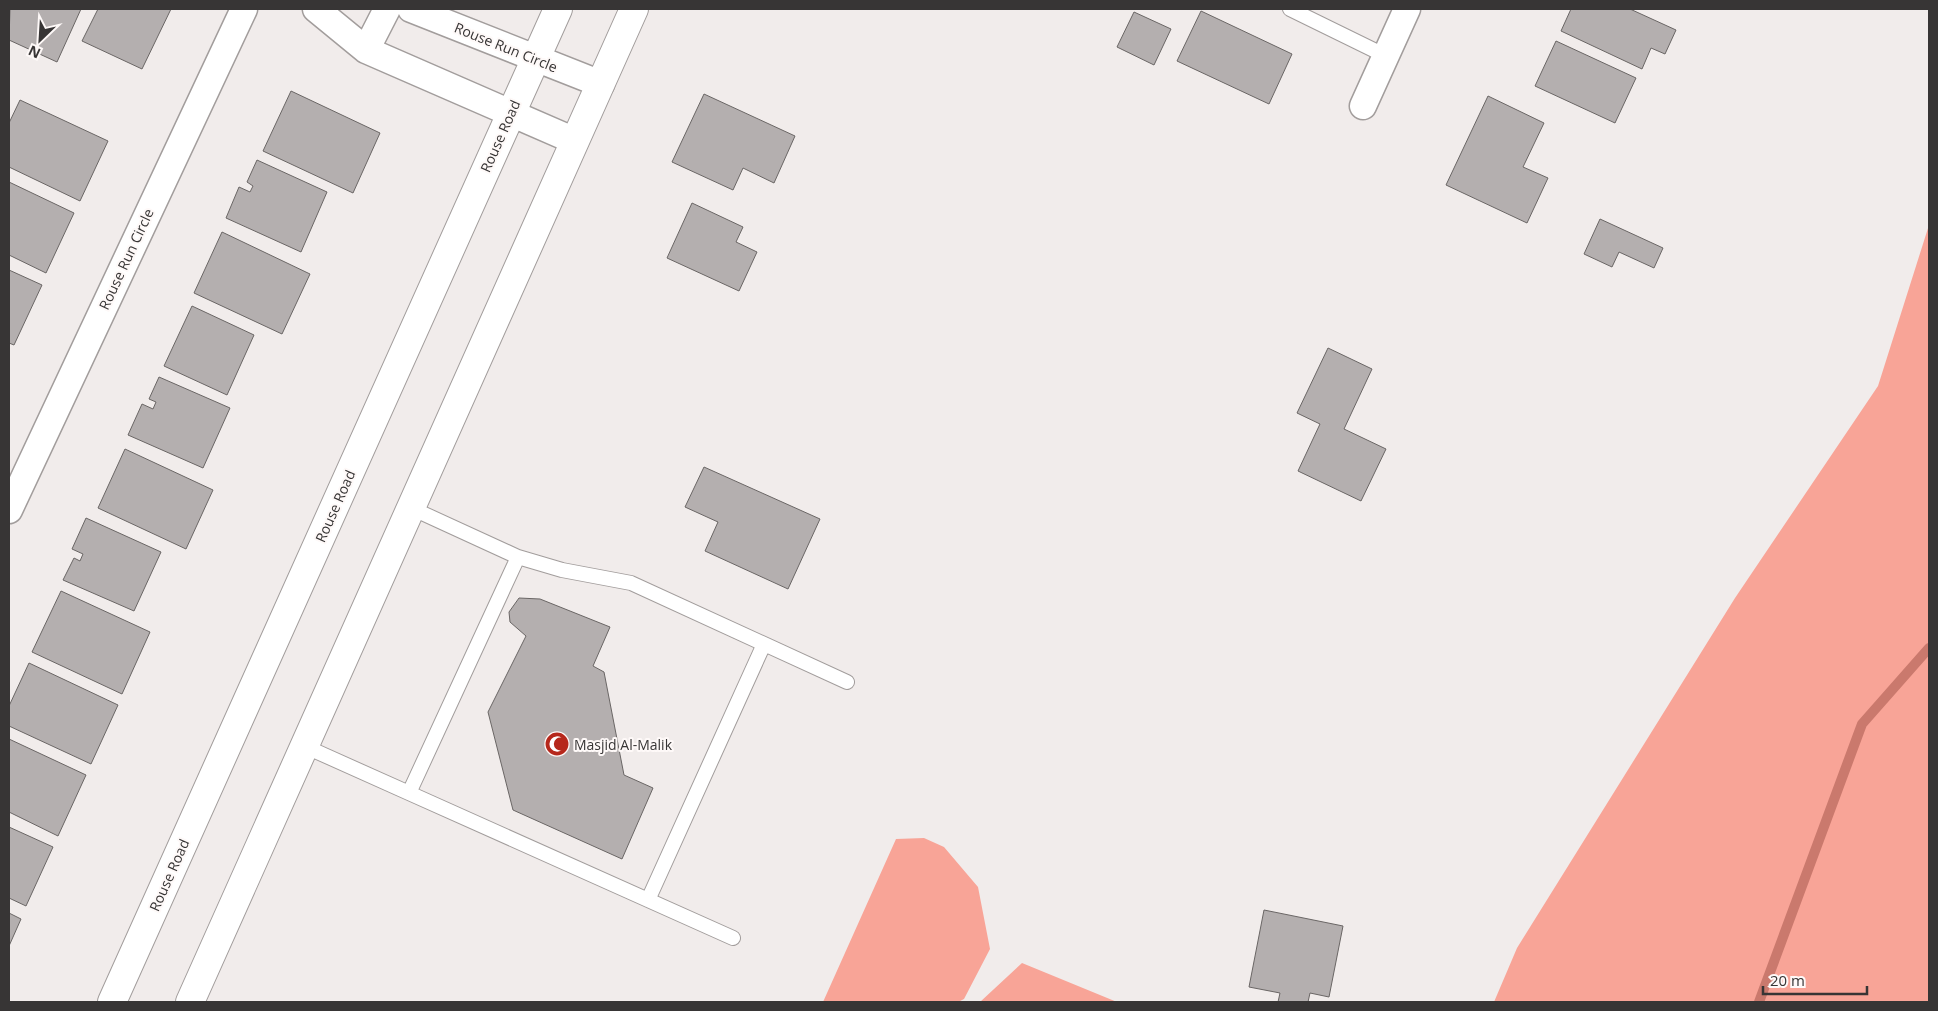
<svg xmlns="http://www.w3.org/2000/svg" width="1938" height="1011" viewBox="0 0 1938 1011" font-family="'Open Sans',sans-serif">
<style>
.green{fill:#f8a497}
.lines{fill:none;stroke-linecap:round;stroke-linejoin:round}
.stream{stroke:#ca796d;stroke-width:10}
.building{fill:#b4afaf;stroke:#6a6665}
.lane-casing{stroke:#a29d9c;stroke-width:16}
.street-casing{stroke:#a29d9c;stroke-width:29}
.secondary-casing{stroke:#a29d9c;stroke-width:30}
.lane{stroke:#fff;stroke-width:14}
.street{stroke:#fff;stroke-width:26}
.secondary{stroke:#fff;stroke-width:28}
.labels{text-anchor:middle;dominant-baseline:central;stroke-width:4;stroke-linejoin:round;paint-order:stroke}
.street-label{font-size:14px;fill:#373535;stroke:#fef9f8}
.poi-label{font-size:14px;fill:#373535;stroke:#fef9f8;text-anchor:start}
</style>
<rect width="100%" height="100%" fill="#f1eceb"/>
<path class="green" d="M1929,225V1002H1494L1517,948L1735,598L1878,386Z
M924,838L944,847L978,887L990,949L964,999L958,1002H823L896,839Z
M1022,963L1117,1002H980Z"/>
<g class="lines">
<path class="stream" d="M1759,1002L1862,724L1929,648"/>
</g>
<path class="building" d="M10,9H81L57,62L9,40Z
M98,9H171L142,69L82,41Z
M1571,9H1630L1676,30L1665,54L1651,48L1642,69L1561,31Z
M1201,11L1292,54L1269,104L1177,61Z
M1134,12L1171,29L1154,65L1117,47Z
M1556,41L1636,78L1615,123L1535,86Z
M291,91L380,133L353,193L263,151Z
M704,94L795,136L774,183L743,168L733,190L672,162Z
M1488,96L1544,123L1523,167L1548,178L1527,223L1446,185Z
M20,100L108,141L80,201L9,167V123Z
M257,160L327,192L301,252L226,218L239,187L250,192L253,186L247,182Z
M9,182L74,213L46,273L9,255Z
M692,203L743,227L736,242L757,252L739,291L667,258Z
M1600,219L1663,248L1654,268L1619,252L1612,267L1584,254Z
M222,232L310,274L282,334L194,293Z
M9,270L42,285L14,345L9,343Z
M192,306L254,335L227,395L164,366Z
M1328,348L1372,369L1344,429L1386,449L1361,501L1298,471L1320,424L1297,413Z
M159,377L230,408L203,468L128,435L142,404L153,409L156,402L149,399Z
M125,449L213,490L186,549L98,508Z
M704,467L820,519L788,589L705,551L718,522L685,507Z
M86,518L161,552L134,611L63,580L74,558L80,561L83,554L72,549Z
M61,591L150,632L122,694L32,652Z
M519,598L540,599L610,627L593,666L604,672L624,775L653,788L622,859L513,810L488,712L526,636L510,622L509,612Z
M29,663L118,705L91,764L9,726V706Z
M9,739L86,775L58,836L9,812Z
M9,827L53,847L26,906L9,898Z
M1264,910L1343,926L1329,997L1310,993L1308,1002H1278L1280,993L1249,987Z
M9,913L21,919L9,946Z"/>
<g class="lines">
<defs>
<path id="lane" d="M1290,9L1386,56
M518,557L562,570L631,583L847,682
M304,746L409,793L518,557L411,508
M409,793L733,938
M648,900L764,644"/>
<path id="street" d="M316,9L366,50L575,141
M411,9L601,84
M366,50L387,9
M1363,106L1407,9
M9,510L244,9"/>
<path id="secondary" d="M112,1002L558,9
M190,1002L634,9"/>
</defs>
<use href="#lane" class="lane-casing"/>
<use href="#street" class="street-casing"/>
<use href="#secondary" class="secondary-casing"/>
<use href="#lane" class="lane"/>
<use href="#street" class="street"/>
<use href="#secondary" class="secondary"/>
</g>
<defs>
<symbol id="mosque-disc" viewBox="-11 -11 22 22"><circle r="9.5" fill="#b6281c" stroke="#fef9f8"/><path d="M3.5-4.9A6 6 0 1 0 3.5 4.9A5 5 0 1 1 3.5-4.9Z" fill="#fff"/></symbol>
</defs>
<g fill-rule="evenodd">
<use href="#mosque-disc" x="543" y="730" width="28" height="28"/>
</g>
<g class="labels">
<g class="street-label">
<text transform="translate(506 47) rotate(22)">Rouse Run Circle</text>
<text transform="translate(500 136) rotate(-66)">Rouse Road</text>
<text transform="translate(126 259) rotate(-65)">Rouse Run Circle</text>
<text transform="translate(335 506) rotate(-66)">Rouse Road</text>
<text transform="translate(169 875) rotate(-66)">Rouse Road</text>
</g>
<g class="poi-label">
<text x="574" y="744">Masjid Al-Malik</text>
</g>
</g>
<rect width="1938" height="1011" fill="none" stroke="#373535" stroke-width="20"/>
<g transform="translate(40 40) rotate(205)" stroke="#fef9f8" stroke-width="4" paint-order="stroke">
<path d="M0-4L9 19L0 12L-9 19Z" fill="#373535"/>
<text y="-8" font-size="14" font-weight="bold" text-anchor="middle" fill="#373535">N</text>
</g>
<path d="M1763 986v8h104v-8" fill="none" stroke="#373535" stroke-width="2.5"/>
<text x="1770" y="986" font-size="15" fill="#373535" stroke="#fef9f8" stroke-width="4" paint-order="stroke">20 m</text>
</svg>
